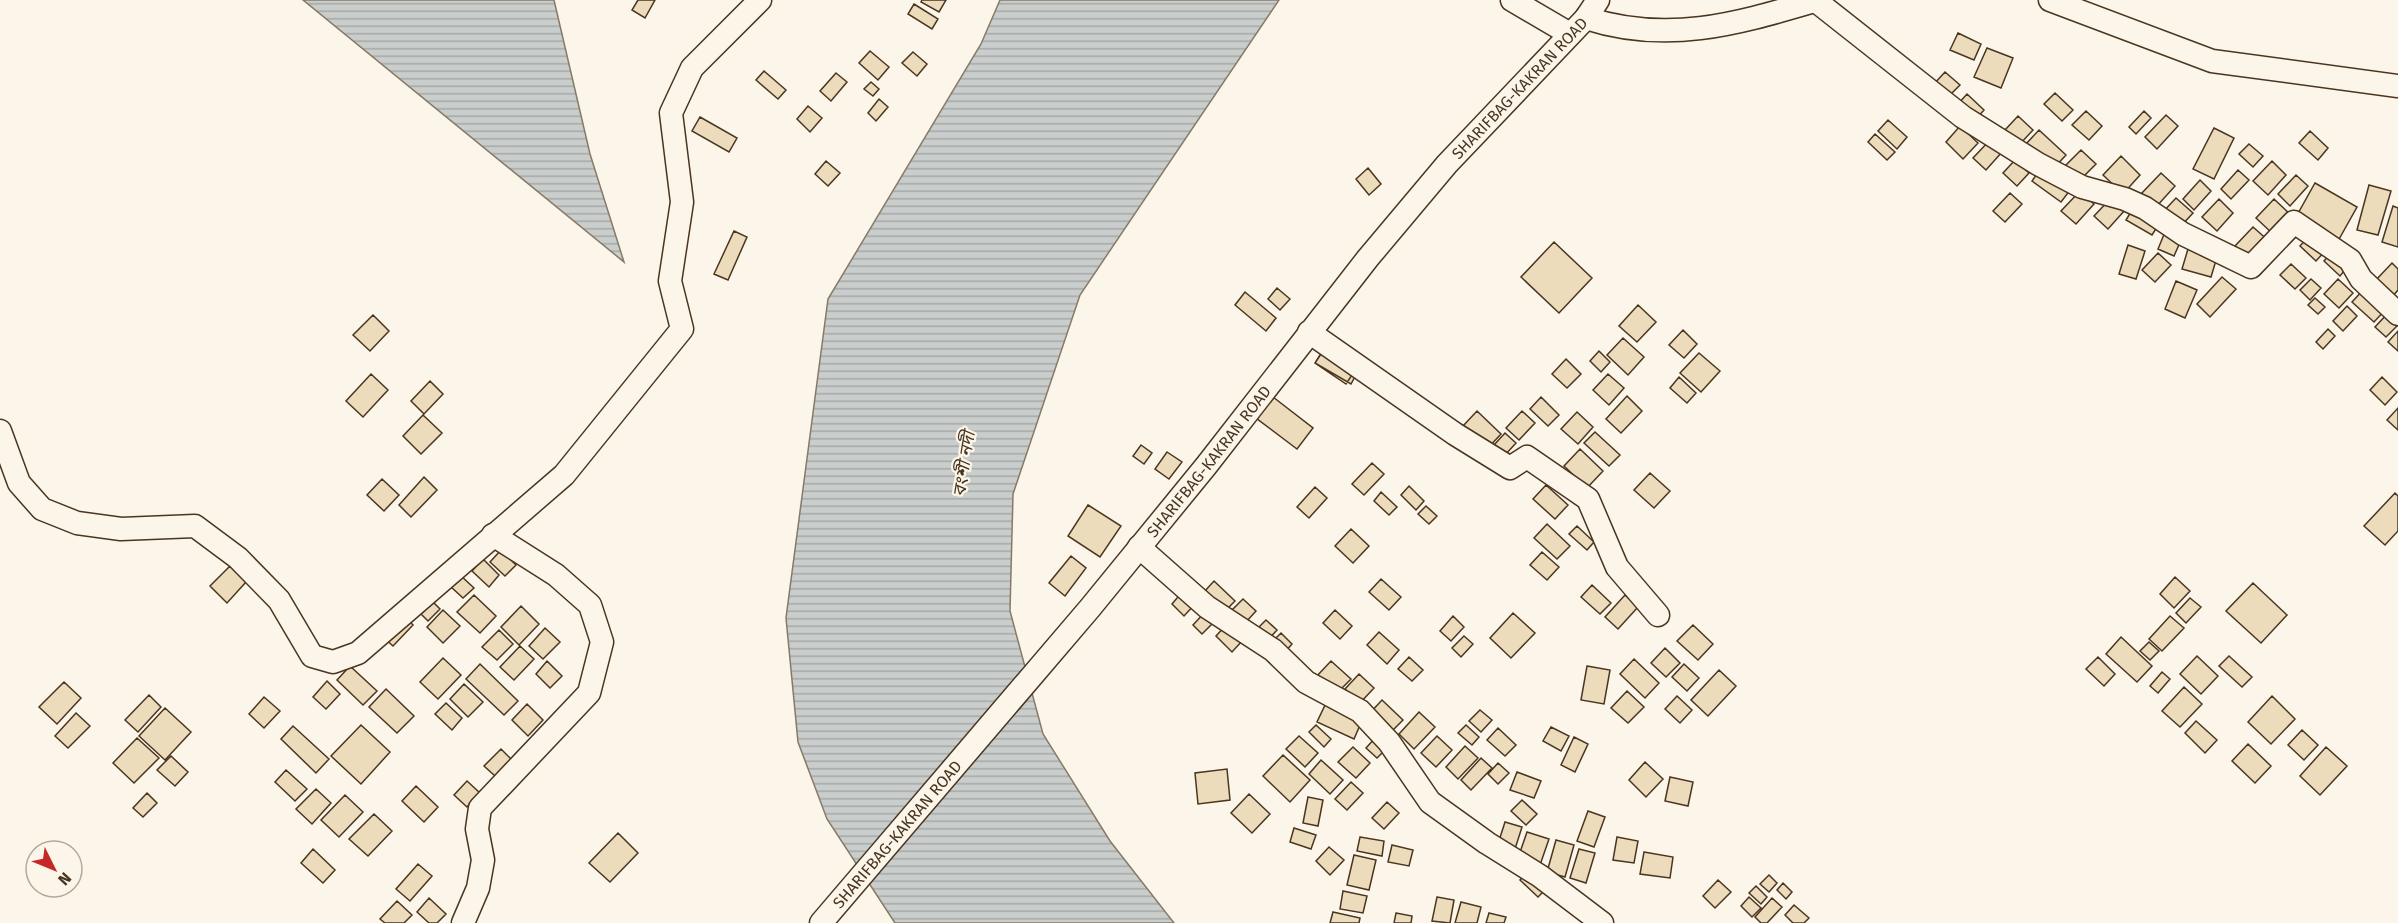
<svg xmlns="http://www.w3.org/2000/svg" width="2398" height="923" viewBox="0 0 2398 923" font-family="'Fira Sans','Noto Sans Bengali',sans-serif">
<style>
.water{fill:url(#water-rules);stroke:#887966;stroke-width:1.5}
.building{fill:#ecdcbc;stroke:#4a3520;stroke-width:1.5}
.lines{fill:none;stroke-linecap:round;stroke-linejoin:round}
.minor-casing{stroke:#4a3520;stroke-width:25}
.minor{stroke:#fbf6e9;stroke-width:22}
.labels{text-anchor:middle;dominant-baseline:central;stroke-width:4.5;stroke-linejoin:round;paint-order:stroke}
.street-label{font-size:16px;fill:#4a3520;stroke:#fbf6e9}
.water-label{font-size:18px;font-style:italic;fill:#4a3520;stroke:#fbf6e9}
</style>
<defs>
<pattern id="water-rules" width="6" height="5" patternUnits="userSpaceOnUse" patternTransform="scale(1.5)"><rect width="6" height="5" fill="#c9cecd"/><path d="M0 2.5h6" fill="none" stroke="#a5a8a6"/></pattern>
</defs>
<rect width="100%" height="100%" fill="#fbf6e9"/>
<path class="water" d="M303,0H554L590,154L624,262Z
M1000,0H1279L1080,295L1013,494L1010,611L1043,734L1110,841L1174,923H895L827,819L798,742L786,618L828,299L981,44Z"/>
<path class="building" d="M638,0H655L645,18L632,10Z
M922,0H946L939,12L921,2Z
M914,4L938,19L932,29L908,14Z
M1958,33L1981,44L1974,60L1950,50Z
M1987,48L2013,58L2001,88L1974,77Z
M870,51L889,67L878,80L859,63Z
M913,52L927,64L917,76L902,63Z
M764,71L786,90L778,99L756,80Z
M1945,72L1960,85L1947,98L1933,85Z
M836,73L847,82L831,101L820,91Z
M871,82L879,89L873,96L864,89Z
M2055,93L2073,110L2062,121L2044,104Z
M1967,94L1984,110L1975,120L1958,104Z
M879,99L888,107L876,121L868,113Z
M808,106L822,118L810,132L797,119Z
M2086,111L2102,126L2089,140L2072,125Z
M2144,111L2151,118L2136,134L2129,127Z
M2166,115L2178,126L2157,149L2145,137Z
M2018,116L2033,130L2020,144L2005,130Z
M700,117L737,138L729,152L692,131Z
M1888,120L1907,137L1897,149L1878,131Z
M1960,126L1978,143L1963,159L1946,142Z
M2214,128L2234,138L2214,179L2193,169Z
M2039,130L2066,155L2052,170L2025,145Z
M2310,131L2328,148L2318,160L2299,143Z
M1875,134L1895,152L1887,160L1868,142Z
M1990,140L2002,152L1986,170L1973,158Z
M2249,144L2263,156L2253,167L2239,154Z
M2081,150L2096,164L2079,181L2064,167Z
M2121,156L2140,175L2123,194L2103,175Z
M2015,160L2029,173L2017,186L2003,173Z
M826,161L840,173L828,186L815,174Z
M2272,161L2286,175L2268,195L2253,181Z
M1368,168L1381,184L1369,195L1356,179Z
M2041,168L2071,189L2061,202L2032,181Z
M2238,170L2249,180L2231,199L2221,189Z
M2161,173L2175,186L2156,207L2141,194Z
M2296,175L2308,186L2290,206L2278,194Z
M2200,180L2211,191L2194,210L2183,199Z
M2315,183L2357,207L2338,241L2296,217Z
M2369,185L2391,191L2378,235L2357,230Z
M2080,191L2094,204L2076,224L2061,211Z
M2010,193L2022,204L2005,222L1993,211Z
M2112,197L2125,210L2108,229L2094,216Z
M2176,198L2193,213L2179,228L2162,213Z
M2219,199L2233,213L2217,231L2202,217Z
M2274,199L2292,216L2274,235L2256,218Z
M2135,205L2161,221L2152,235L2126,220Z
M2393,206L2398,208V247L2382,242Z
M2253,227L2270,242L2252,261L2235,246Z
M734,231L747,237L728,280L714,274Z
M2165,232L2181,240L2174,256L2158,249Z
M2310,235L2326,250L2316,261L2300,246Z
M1554,242L1592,278L1559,313L1521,277Z
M2128,245L2145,251L2136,279L2119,274Z
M2188,249L2217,257L2211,277L2182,269Z
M2334,250L2350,264L2340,276L2324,261Z
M2158,253L2171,265L2155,282L2142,270Z
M2392,263L2398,269V290L2391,298L2374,282Z
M2291,264L2306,278L2295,289L2280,275Z
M2222,277L2236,289L2210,317L2197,304Z
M2311,279L2321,288L2310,300L2300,290Z
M2338,279L2353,293L2339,308L2324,294Z
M2176,281L2197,290L2185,318L2165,309Z
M1277,288L1290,299L1280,310L1268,299Z
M2365,288L2387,308L2374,322L2352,302Z
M1245,292L1276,318L1266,331L1235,305Z
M2315,298L2325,307L2318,314L2308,305Z
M1638,305L1656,322L1637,342L1619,326Z
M2347,306L2357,316L2343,331L2333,321Z
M2389,312L2398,325L2386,337L2375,327Z
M373,315L389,331L370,351L353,335Z
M2328,329L2335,336L2323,349L2316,342Z
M1683,330L1697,344L1684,358L1669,345Z
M2398,331V351L2388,342Z
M1623,338L1644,357L1628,375L1607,355Z
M1325,348L1356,369L1346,384L1315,363Z
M1323,350L1358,371L1351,384L1315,363Z
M1599,351L1610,362L1601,372L1590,361Z
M1699,353L1720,371L1701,392L1680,373Z
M1566,359L1581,374L1567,388L1552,374Z
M371,374L388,390L363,417L346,401Z
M1608,374L1624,388L1609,405L1593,390Z
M1679,377L1696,393L1687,403L1670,388Z
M2382,377L2397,392L2385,405L2370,390Z
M430,381L443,394L424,414L411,401Z
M1627,396L1642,411L1621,433L1606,419Z
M1273,397L1313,428L1297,449L1256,418Z
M1541,397L1559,415L1548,426L1530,409Z
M2398,408V430L2387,420Z
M1477,411L1501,434L1487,449L1463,426Z
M1522,411L1535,423L1519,440L1506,428Z
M1577,412L1593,427L1578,444L1561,429Z
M423,415L442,433L421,454L403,436Z
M1595,432L1620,455L1609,466L1584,443Z
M1505,433L1516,443L1505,455L1494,445Z
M1141,445L1152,453L1144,464L1133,456Z
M1580,449L1603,471L1587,488L1564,466Z
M1167,452L1182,462L1169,479L1155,469Z
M1372,463L1384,474L1364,495L1352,484Z
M1650,473L1670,491L1654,508L1634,490Z
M424,477L437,490L411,517L399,505Z
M382,479L399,495L384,511L367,495Z
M1546,485L1568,505L1555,519L1533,499Z
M1409,486L1424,501L1416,510L1401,495Z
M1315,487L1327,498L1309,518L1297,507Z
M1381,492L1397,507L1389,515L1374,501Z
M2395,493L2398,496V531L2385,545L2364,526Z
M1088,505L1121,526L1100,557L1068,536Z
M1426,506L1437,516L1429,524L1418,514Z
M1547,524L1570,546L1557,559L1534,538Z
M1577,526L1594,542L1587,550L1569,534Z
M1351,529L1369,546L1353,563L1335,546Z
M501,550L516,565L505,576L490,562Z
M1542,552L1559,567L1547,580L1530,565Z
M1071,556L1086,568L1065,596L1049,583Z
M483,559L499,575L489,587L472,571Z
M230,566L246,582L227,603L210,586Z
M460,575L474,588L463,598L450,586Z
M2175,577L2190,591L2174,608L2160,594Z
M1381,579L1401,597L1389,610L1369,592Z
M1214,581L1235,601L1224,612L1204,592Z
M2253,583L2287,615L2261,643L2226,611Z
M1592,585L1611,603L1600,614L1581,597Z
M1183,591L1196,603L1184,616L1172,604Z
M474,595L496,616L480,633L457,612Z
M1625,595L1638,607L1618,629L1605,617Z
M2190,598L2201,607L2186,623L2176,613Z
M1243,599L1256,611L1246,622L1232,610Z
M433,602L440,609L428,621L421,614Z
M521,606L539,624L519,645L501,627Z
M443,610L460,626L443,643L427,627Z
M1335,610L1352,626L1340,639L1323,623Z
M1206,611L1216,620L1202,634L1193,625Z
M1513,613L1535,633L1511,658L1490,638Z
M1453,616L1464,627L1451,641L1440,631Z
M2170,616L2184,628L2162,651L2149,639Z
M405,617L413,625L393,646L384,638Z
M1266,620L1277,630L1266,642L1255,631Z
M1227,624L1243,640L1232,652L1216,636Z
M1693,625L1713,644L1698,660L1677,641Z
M545,628L560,642L543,659L529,646Z
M499,630L513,644L497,660L482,647Z
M1379,632L1399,650L1387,664L1367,645Z
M1281,633L1292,644L1285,652L1273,641Z
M1464,636L1473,644L1461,657L1452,648Z
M2121,637L2152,666L2137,682L2106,654Z
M2149,642L2159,651L2150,660L2140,651Z
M520,646L534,659L514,680L500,667Z
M1665,648L1680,663L1666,677L1651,663Z
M2197,656L2218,676L2201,694L2180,674Z
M2229,656L2252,677L2242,687L2219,666Z
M1409,657L1423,670L1412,681L1398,669Z
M2098,657L2115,674L2104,686L2086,669Z
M443,658L461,675L438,699L420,682Z
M1634,659L1659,683L1645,698L1620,674Z
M547,661L562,676L550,688L536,674Z
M1331,661L1351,679L1335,695L1316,677Z
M480,664L518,701L504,715L466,679Z
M1684,664L1699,678L1687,691L1672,677Z
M350,666L377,691L363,705L337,680Z
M1587,666L1610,670L1604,704L1581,700Z
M1719,670L1736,686L1708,716L1691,700Z
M2162,672L2170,679L2158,693L2150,686Z
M1359,674L1374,688L1360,703L1345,689Z
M327,681L340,694L326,709L313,697Z
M64,682L81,698L57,724L39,707Z
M464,684L483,702L468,717L450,699Z
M2184,687L2202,704L2180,727L2162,711Z
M386,689L414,716L397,733L369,707Z
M1627,691L1644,707L1628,723L1611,708Z
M149,695L161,707L138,732L125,720Z
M1677,696L1692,710L1680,723L1665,709Z
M2272,696L2295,719L2271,744L2248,722Z
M264,697L280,711L264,728L249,714Z
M1382,700L1403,720L1390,733L1369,714Z
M1327,701L1363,718L1354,739L1317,722Z
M446,703L462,718L452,730L435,714Z
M527,704L543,720L528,736L512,720Z
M165,708L191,732L165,760L139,736Z
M1480,710L1492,720L1481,732L1469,721Z
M1419,712L1435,727L1414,749L1399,734Z
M76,713L90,726L68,748L55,736Z
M2196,721L2217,740L2205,753L2185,733Z
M361,725L390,752L361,784L331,756Z
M1316,725L1331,739L1324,747L1309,732Z
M1466,725L1479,737L1472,745L1458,733Z
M293,726L329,759L316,773L281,739Z
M1551,727L1569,736L1561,751L1543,741Z
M1498,728L1516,745L1505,756L1487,740Z
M2302,730L2318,745L2304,760L2288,745Z
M1299,736L1318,753L1305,767L1286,749Z
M1437,736L1452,750L1436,767L1421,753Z
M1376,737L1387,748L1377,758L1366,748Z
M1574,737L1588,744L1575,772L1561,765Z
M137,738L159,758L134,783L113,763Z
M2248,744L2271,766L2255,783L2232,761Z
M1465,746L1478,758L1458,779L1446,767Z
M1353,747L1370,763L1356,778L1338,762Z
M2326,747L2347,766L2320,795L2300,776Z
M501,749L511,759L495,776L484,766Z
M1283,755L1310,780L1290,802L1263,776Z
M171,756L188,772L175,786L157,770Z
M1481,758L1492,768L1471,790L1461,780Z
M1321,760L1343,780L1330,794L1309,774Z
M1645,762L1663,779L1646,797L1629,780Z
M1498,763L1509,773L1498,784L1488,774Z
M1227,769L1230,800L1198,804L1195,773Z
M286,770L307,789L295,801L275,782Z
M1517,772L1541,781L1534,798L1510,790Z
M1670,777L1693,782L1688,806L1665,801Z
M467,781L480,793L467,807L454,795Z
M1351,782L1363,793L1347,810L1335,799Z
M416,786L438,807L424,822L402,801Z
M316,789L331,803L312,824L296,809Z
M147,793L157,803L143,817L133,808Z
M1249,794L1270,814L1252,833L1231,813Z
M345,795L363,812L339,837L321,820Z
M1308,797L1323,800L1318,826L1303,823Z
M1522,800L1537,814L1526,825L1511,811Z
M1387,802L1399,813L1384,829L1372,818Z
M1588,811L1605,817L1594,847L1577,841Z
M374,814L392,831L368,856L349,839Z
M1505,822L1522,827L1514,852L1497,847Z
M1294,828L1316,835L1311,849L1290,842Z
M1527,832L1549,839L1540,865L1518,858Z
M618,833L638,853L610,882L589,863Z
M1360,837L1384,841L1382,856L1357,851Z
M1617,837L1638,841L1634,863L1613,860Z
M1556,840L1574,845L1565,877L1547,872Z
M1392,845L1413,850L1409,866L1388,862Z
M1329,847L1344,860L1330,875L1316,861Z
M313,849L335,870L323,883L301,863Z
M1579,849L1595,853L1586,883L1570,878Z
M1644,852L1673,857L1670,878L1640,874Z
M1354,855L1376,860L1369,890L1347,885Z
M418,864L432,876L410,901L396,889Z
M1529,870L1547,888L1538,897L1520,880Z
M1769,875L1777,883L1769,892L1760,884Z
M1718,880L1731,892L1715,908L1703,896Z
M1783,883L1792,892L1786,899L1777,890Z
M1756,886L1767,897L1761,904L1749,893Z
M1343,891L1367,896L1363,913L1340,909Z
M1437,897L1454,900L1450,923L1432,921Z
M1749,897L1761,908L1752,917L1741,906Z
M429,898L446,914L437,923H429L417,912Z
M1772,898L1782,907L1767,923H1761L1755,917Z
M397,901L412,915L404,923H385L380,919Z
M1461,902L1481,907L1477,923H1455Z
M1794,905L1809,918L1804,923H1793L1785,915Z
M1333,912L1360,918L1359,923H1330Z
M1396,913L1412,916L1411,923H1394Z
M1489,913L1506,917L1504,923H1486Z"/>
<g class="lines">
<defs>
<g id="minor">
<path d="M1512,0L1570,34"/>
<path d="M2050,0L2212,61L2398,86"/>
<path d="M1816,1L1963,117L2038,164L2082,187L2125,199L2145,208L2183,234L2251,267L2294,222L2350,260L2361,279L2398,314"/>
<path d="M1586,18C1669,45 1739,23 1818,0"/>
<path d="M1309,332L1455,434L1510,468L1527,457L1588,499L1617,567L1658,615"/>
<path d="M0,431L19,483L42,509L77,523L121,529L195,526L238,558L279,600L312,656L333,662L358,653L564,475L682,329L670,281L682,202L671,113L692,68L760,0"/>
<path d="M1139,547L1207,607L1273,650L1306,682L1360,711L1389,742L1430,802L1487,843L1540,876L1602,923"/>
<path d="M463,923L478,888L483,860L477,829L480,808L589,693L602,642L590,605L556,575L493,535"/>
<path id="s1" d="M821,923L1090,608L1206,466L1368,258L1447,164L1586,18L1598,0"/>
</g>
</defs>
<use href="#minor" class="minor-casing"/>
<use href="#minor" class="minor"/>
</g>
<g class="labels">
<g class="street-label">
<text stroke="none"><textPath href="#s1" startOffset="1089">SHARIFBAG-KAKRAN ROAD</textPath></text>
<text stroke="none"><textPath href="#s1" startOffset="603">SHARIFBAG-KAKRAN ROAD</textPath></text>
<text stroke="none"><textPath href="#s1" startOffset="117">SHARIFBAG-KAKRAN ROAD</textPath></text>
</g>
<g class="water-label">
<text transform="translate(964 464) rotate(-81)">বংশী নদী</text>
</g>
</g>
<g transform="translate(54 869) rotate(133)"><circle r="28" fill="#fbf6e9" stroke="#b4a999" stroke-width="1.5"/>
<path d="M0-4.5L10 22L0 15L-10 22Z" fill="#c62828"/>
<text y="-9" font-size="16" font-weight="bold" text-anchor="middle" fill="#4a3520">N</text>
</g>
</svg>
